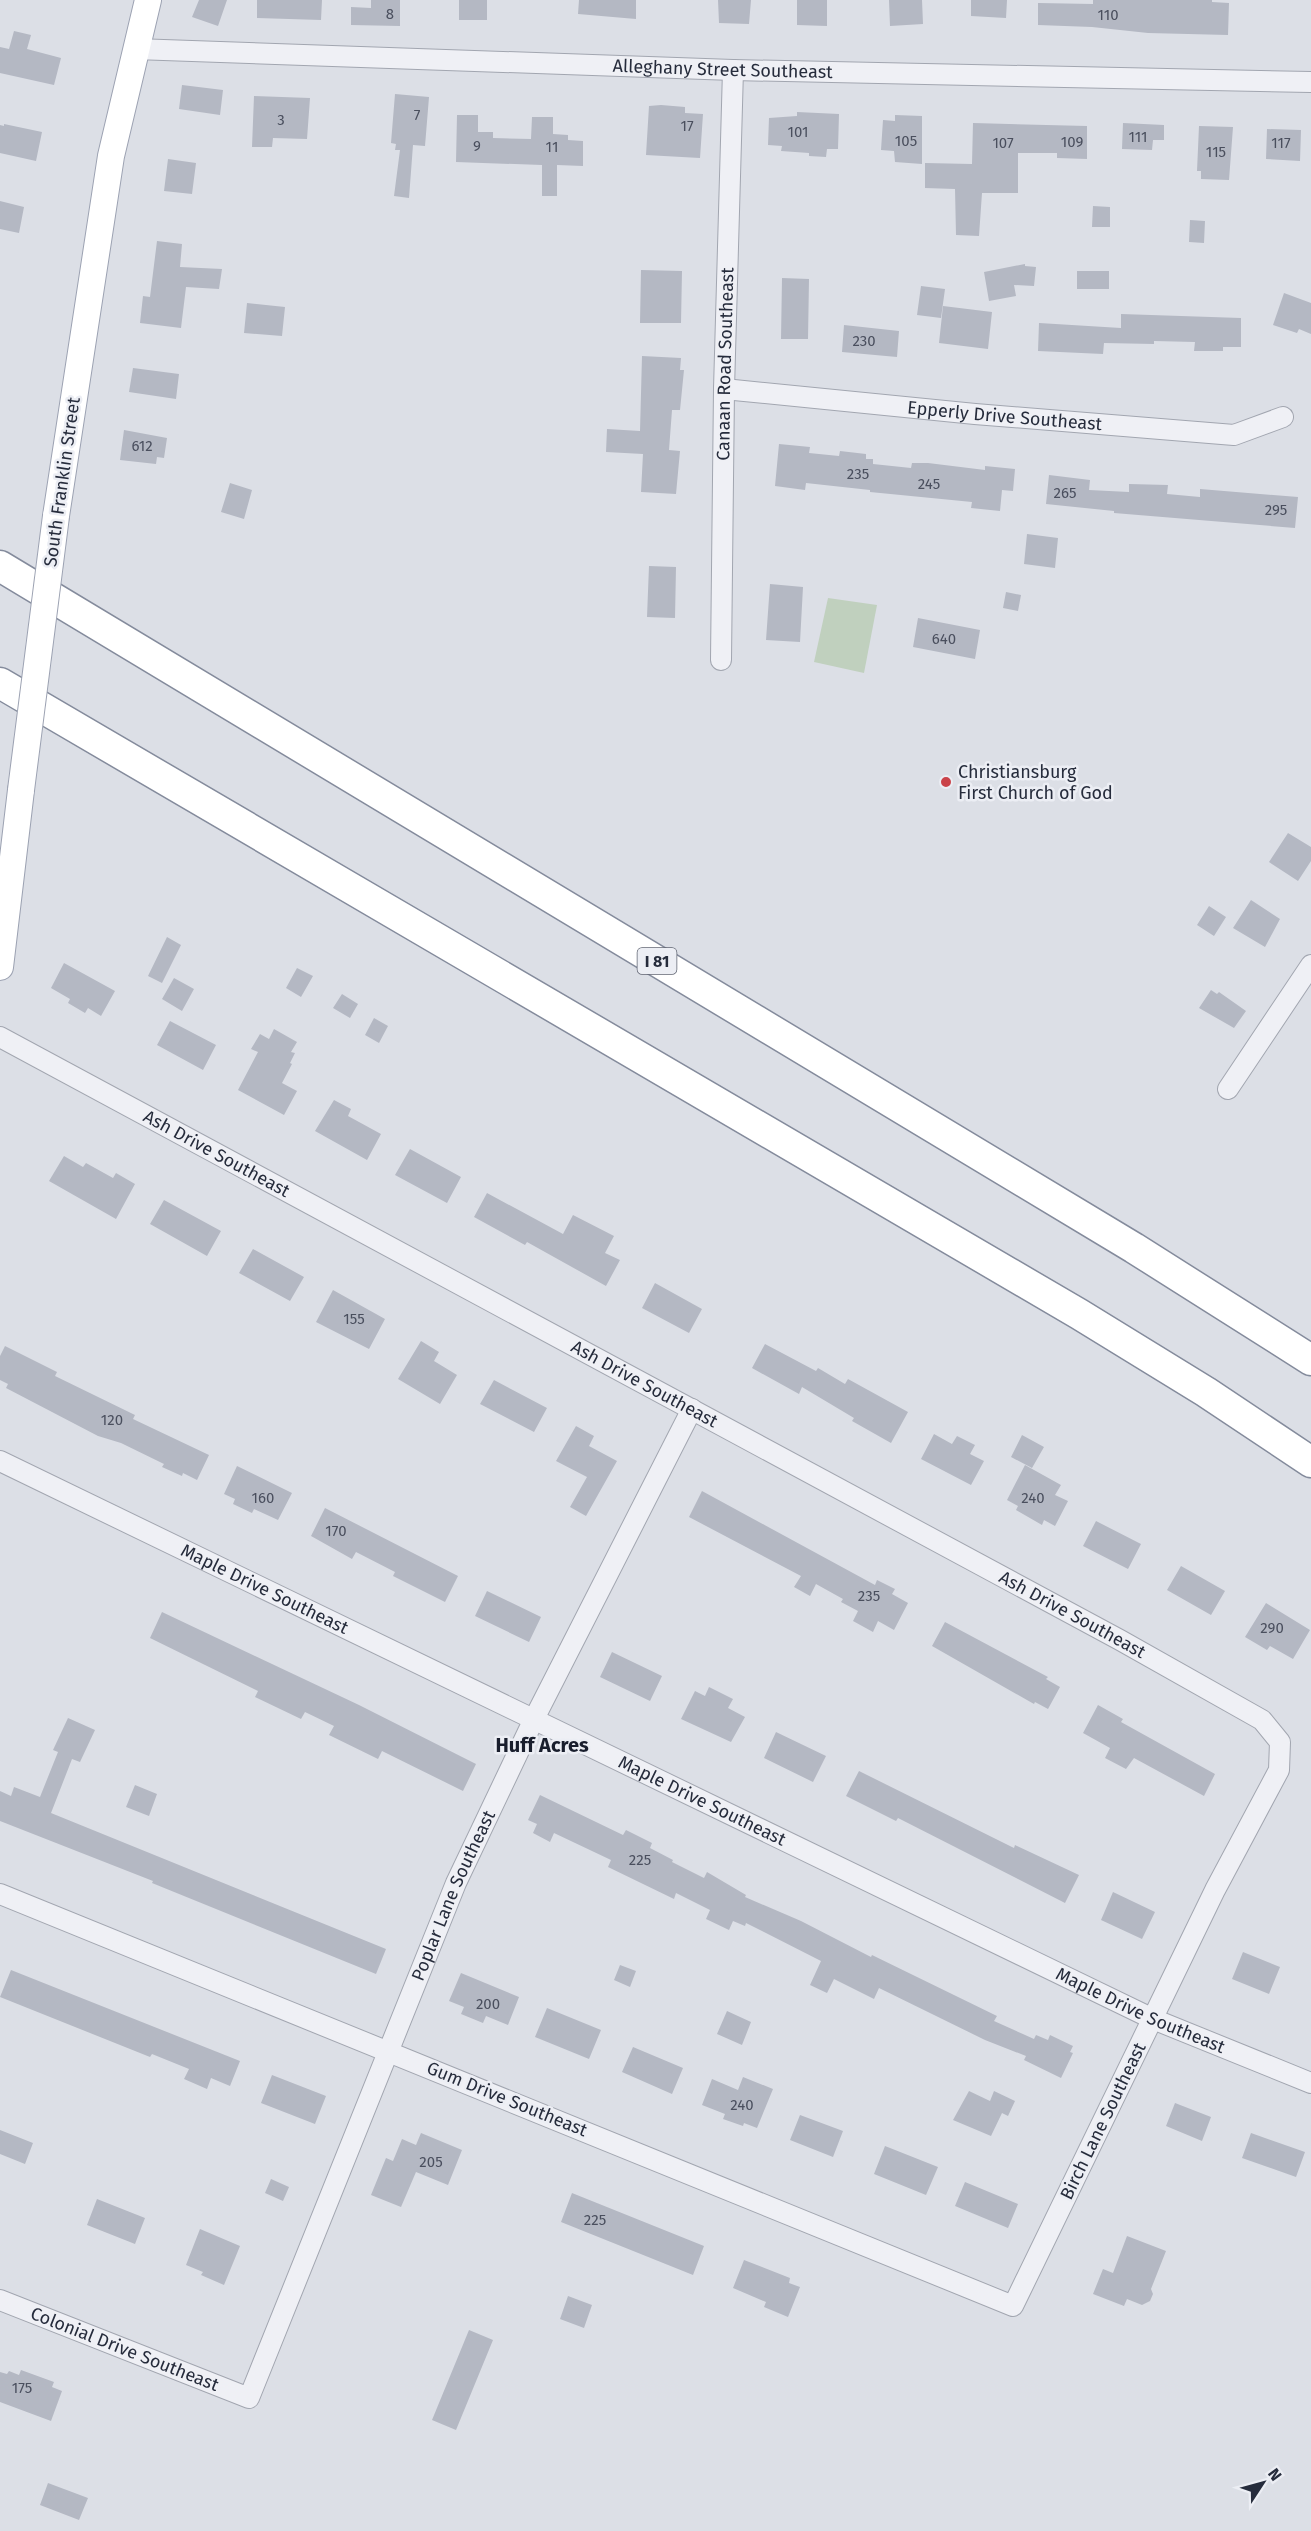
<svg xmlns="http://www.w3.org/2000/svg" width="1311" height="2531" viewBox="0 0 1311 2531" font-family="'Fira Sans',sans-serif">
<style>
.green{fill:#c0d0be}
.building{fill:#b4b8c3}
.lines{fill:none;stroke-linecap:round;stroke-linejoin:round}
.minor-casing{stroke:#a2a6b0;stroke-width:22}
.major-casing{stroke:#9ca2b2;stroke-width:28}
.highway-casing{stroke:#848b9c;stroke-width:33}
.minor{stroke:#eff0f5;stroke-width:20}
.major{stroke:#fff;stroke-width:26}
.highway{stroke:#fff;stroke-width:30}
.major-bridge-casing{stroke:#9ca2b2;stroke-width:28;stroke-linecap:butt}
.major-bridge{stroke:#fff;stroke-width:26}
.poi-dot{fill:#ca4249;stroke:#eceef4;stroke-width:2}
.labels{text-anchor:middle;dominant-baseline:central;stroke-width:5;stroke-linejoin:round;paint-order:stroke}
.number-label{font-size:15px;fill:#4a4f5e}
.shield{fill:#eceef4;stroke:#616673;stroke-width:1.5}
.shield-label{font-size:16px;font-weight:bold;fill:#262c3c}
.street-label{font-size:18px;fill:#262c3c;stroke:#eceef4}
.poi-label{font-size:18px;fill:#262c3c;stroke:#eceef4;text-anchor:start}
.neighbourhood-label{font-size:20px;font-weight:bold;fill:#191e2d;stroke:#eceef4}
</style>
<rect width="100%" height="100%" fill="#dcdfe6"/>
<path class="green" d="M828,598L877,605L864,673L814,662Z"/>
<path class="building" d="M199,0H227L218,26L192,17Z
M257,0H322L321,20L257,18Z
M371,0H400V26L351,25V7L371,8Z
M459,0H487V20H459Z
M579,0H636V19L578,14Z
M718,0H751L749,24L719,23Z
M797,0H827V26L797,25Z
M889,0H922L923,24L890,26Z
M971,0H1007L1006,18L971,16Z
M1093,0H1212V2L1229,3L1228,35L1148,33L1092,27L1038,25V3L1093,4Z
M14,31L31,35L27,49L61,58L54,85L0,73V47L9,49Z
M182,85L223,90L220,115L179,109Z
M395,94L429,97L425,146L413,145L409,198L394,196L400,150H395L396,144L391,143Z
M254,96L310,98L307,139L273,138L272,147H252Z
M661,105L685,107V113L703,114L700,158L646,155L649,106Z
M797,112L839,114L838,149H827L826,157L809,156V153L781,151L782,146L768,145L769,118L797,116Z
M457,115H478V132H493V138L531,139L532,117H553V134L568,135V140L583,141V166L557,165V196H542V165L456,162Z
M895,115L922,116V164L895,162L894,151L881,150L883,120L895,121Z
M973,123L1087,126V159L1057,158V153H1018V193H982L979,236L956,235L955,189L925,188V163L972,164Z
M1123,123L1164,125V140H1153L1152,150L1122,149Z
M4,124L42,132L36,161L0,153V125L4,126Z
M1199,126L1233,127L1229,180L1201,179V171H1197Z
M1267,129L1301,130L1300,161L1266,159Z
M168,159L196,163L192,194L164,191Z
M0,201L24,207L19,233L0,229Z
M1093,206L1110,207V227H1092Z
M1190,220L1205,221L1204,243L1189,242Z
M157,241L182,244L180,267L222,269L219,289L186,287L181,328L140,323L143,296L150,297Z
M1025,264V266L1036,267L1034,286L1014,285L1016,296L989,301L984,272Z
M641,270L682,271L681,323H640Z
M1077,271H1109V289H1077Z
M782,278L809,279L808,339H781Z
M921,286L945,289L941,318L917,315Z
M1284,293L1311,303V334L1299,329L1297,333L1273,325Z
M247,303L285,307L282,336L244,333Z
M943,306L992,312L988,349L939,343Z
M1121,314L1241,318V347H1223V351H1194L1195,342L1154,341V344L1104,343L1103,354L1038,351L1039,323L1121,328Z
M844,325L899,331L897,357L842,352Z
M642,356L681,358L680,370H684L680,410H672L669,450L680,451L676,494L641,492L643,454L606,452L607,429L640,431Z
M133,368L179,374L176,399L129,392Z
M124,430L167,438L164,458L157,457L156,464L120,460Z
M779,444L810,447L809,453L839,456L840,451L866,454V459H873V464L911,468L912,463H928L985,470V466L1015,469L1013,491L1002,490L1000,511L971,508L972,502L870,492V490L806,483L805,490L775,486Z
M1049,475L1090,480L1089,490L1129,492V484L1168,485L1167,494L1200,497V489L1298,497L1295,528L1114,513V511L1046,504Z
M230,483L252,490L244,519L221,512Z
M1027,534L1058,538L1055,568L1024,564Z
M649,566L676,567L675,618L647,617Z
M770,584L803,587L800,642L766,640Z
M1006,592L1021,595L1018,611L1003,608Z
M918,618L980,630L975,659L913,647Z
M1288,833L1311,847V861L1298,881L1269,862Z
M1251,900L1280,919L1265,947L1233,928Z
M1209,906L1226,917L1214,936L1197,925Z
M167,937L181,945L162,983L148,976Z
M64,963L115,991L101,1016L88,1008L85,1013L68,1003L70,999L51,988Z
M297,968L313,976L301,997L286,988Z
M174,978L194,989L182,1011L162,999Z
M1211,990L1217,994L1219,992L1246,1011L1234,1028L1199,1008Z
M342,994L358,1004L350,1018L333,1008Z
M374,1018L388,1026L379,1043L365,1035Z
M170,1021L216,1045L203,1070L157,1045Z
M274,1029L297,1042L291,1052L295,1053L290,1063L292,1064L282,1083L297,1091L284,1115L238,1090L258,1052L251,1049L260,1034L269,1039Z
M334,1100L351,1109L348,1116L381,1134L367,1160L315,1131Z
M410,1149L461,1177L447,1203L395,1175Z
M64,1156L83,1167L86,1163L113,1178L116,1173L135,1184L116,1219L49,1181Z
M487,1193L563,1234L573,1215L614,1236L605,1253L620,1260L606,1286L527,1242L525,1245L474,1217Z
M164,1200L221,1231L207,1256L150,1224Z
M253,1249L304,1277L290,1301L239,1273Z
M655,1283L702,1309L689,1333L642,1308Z
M333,1290L385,1319L369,1349L316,1322Z
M421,1341L439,1352L434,1361L457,1375L440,1404L398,1379Z
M765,1344L816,1371L818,1368L845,1384L848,1379L908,1412L891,1443L852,1421L854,1418L802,1387L799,1394L752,1368Z
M5,1346L57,1372L55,1376L135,1415L133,1419L209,1455L197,1480L183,1473L182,1476L162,1467L164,1464L121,1443L98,1436L6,1388L8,1384L0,1380V1356Z
M494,1380L547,1408L534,1432L480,1404Z
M576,1426L594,1436L589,1446L617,1461L586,1516L570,1507L587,1477L556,1461Z
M934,1434L952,1444L957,1436L975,1445L970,1454L984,1461L971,1485L921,1459Z
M1022,1435L1044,1447L1032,1468L1011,1457Z
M1025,1465L1061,1485L1055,1495L1068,1501L1055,1526L1044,1520L1042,1525L1016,1510L1018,1506L1007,1500Z
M237,1466L292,1493L278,1520L254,1509L252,1513L233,1504L235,1499L224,1494Z
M702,1491L875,1585L877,1580L895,1589L892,1594L908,1603L894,1630L878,1621L873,1632L853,1621L858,1611L841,1602L843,1599L816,1584L810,1596L794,1587L801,1576L689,1517Z
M325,1508L458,1576L445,1602L393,1576L395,1572L356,1552L352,1559L311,1536Z
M1096,1521L1141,1544L1128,1569L1083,1546Z
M1181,1566L1225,1591L1211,1615L1167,1590Z
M487,1591L541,1617L529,1642L475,1616Z
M1266,1603L1310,1630L1293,1659L1270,1646L1267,1650L1245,1637Z
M162,1612L359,1705L476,1764L463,1791L382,1751L378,1759L329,1735L334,1726L305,1712L301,1719L255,1697L258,1691L150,1638Z
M945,1622L1048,1677L1046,1679L1060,1687L1048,1709L1035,1702L1034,1704L932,1646Z
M612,1652L662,1676L650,1701L600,1677Z
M709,1687L733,1699L728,1708L745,1717L731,1742L681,1719L695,1691L705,1696Z
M1098,1705L1123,1719L1121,1722L1215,1774L1204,1796L1134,1758L1126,1769L1105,1758L1110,1748L1083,1733Z
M68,1718L95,1730L80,1762L72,1759L51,1813L386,1949L376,1974L152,1883L153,1881L0,1821V1791L11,1796L14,1787L40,1797L58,1752L53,1750Z
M776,1732L826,1756L813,1782L764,1758Z
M859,1771L1014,1848L1015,1845L1079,1875L1065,1903L898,1818L896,1821L846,1796Z
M135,1785L157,1794L149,1816L126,1807Z
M540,1795L623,1835L626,1830L652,1843L650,1848L673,1860L672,1862L704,1878L707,1872L746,1895L745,1897L801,1921L871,1957L872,1955L997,2016L994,2021L1034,2039L1036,2035L1048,2040L1050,2035L1073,2046L1070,2052L1073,2053L1061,2078L1024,2060L1026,2056L985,2040L879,1988L874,1999L834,1979L827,1993L810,1985L821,1961L746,1923L745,1926L733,1921L729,1930L706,1919L710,1910L676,1893L674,1899L608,1867L611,1860L554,1833L550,1842L533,1833L537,1824L528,1820Z
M1113,1892L1155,1912L1142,1939L1101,1920Z
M1243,1952L1280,1967L1269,1994L1232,1979Z
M620,1965L636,1971L630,1987L614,1980Z
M11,1970L240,2061L230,2086L211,2078L207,2089L184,2079L189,2069L152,2054L150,2057L0,1997Z
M461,1973L519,1997L508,2025L486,2016L483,2023L461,2014L464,2007L449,2001Z
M547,2008L601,2030L589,2059L535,2037Z
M727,2011L751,2022L742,2045L717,2034Z
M633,2047L683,2068L672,2094L622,2072Z
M272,2075L326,2096L315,2124L261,2103Z
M743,2077L773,2089L757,2128L744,2123L743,2126L723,2119L725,2114L702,2105L712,2079L738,2090Z
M969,2091L990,2101L994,2091L1015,2101L1008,2116L1002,2113L991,2136L953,2120Z
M1175,2103L1211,2117L1202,2141L1166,2126Z
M800,2115L843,2131L833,2157L790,2140Z
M0,2130L33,2143L25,2164L0,2154Z
M421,2133L462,2150L448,2185L416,2172L401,2207L371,2195L386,2158L393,2161L402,2139L416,2145Z
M1251,2133L1305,2152L1296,2177L1242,2158Z
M885,2146L938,2167L926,2195L874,2174Z
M271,2179L289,2187L283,2201L265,2193Z
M965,2182L1018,2204L1008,2228L955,2206Z
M572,2193L704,2246L693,2275L561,2222Z
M97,2199L145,2218L135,2244L87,2225Z
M200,2229L240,2246L224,2285L201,2275L203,2272L186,2265Z
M1127,2236L1166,2251L1151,2289L1153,2294L1150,2301L1142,2305L1127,2299L1124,2306L1093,2294L1103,2269L1113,2273Z
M744,2260L790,2278L789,2283L800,2287L788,2317L764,2307L766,2302L733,2288Z
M568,2296L592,2305L584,2328L560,2319Z
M469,2330L493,2340L456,2430L432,2420Z
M21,2370L54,2382L52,2387L62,2391L51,2421L0,2402V2372L7,2374L9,2371L19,2375Z
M48,2483L88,2498L79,2520L40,2505Z"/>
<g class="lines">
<defs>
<g id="minor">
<path id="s1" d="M135,49L733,70L1311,82"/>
<path id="s2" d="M724,389L975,414L1234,435L1283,417"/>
<path id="s3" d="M721,660L724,389L733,70"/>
<path id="s4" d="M0,1037L1120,1640L1262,1720L1280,1742L1279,1770L1215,1890L1013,2306L0,1894"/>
<path d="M1228,1089L1311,965"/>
<path id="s5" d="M0,1461L1153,2019L1311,2083"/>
<path id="s6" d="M0,2300L249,2398L456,1883L534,1719L692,1409"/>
</g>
<path id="major" d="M56,516L111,156L148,0
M0,967L21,790"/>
<path id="highway" d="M0,566L1134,1248L1311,1360
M0,683L1079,1314L1206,1392L1311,1462"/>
</defs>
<use href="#minor" class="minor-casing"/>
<use href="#major" class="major-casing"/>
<use href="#highway" class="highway-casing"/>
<use href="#minor" class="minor"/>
<use href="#major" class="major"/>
<use href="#highway" class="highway"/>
<defs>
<path id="major-bridge" d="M21,790L56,516"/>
</defs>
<use href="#major-bridge" class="major-bridge-casing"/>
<use href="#major-bridge" class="major-bridge"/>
</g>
<circle class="poi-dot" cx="946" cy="782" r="6"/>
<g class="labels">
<g class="number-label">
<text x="390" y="14">8</text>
<text x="1108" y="15">110</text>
<text x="417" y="115">7</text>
<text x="281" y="120">3</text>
<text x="687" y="126">17</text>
<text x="798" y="132">101</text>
<text x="1138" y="137">111</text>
<text x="906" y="141">105</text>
<text x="1072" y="142">109</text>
<text x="1003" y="143">107</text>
<text x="1281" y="143">117</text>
<text x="477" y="146">9</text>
<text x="552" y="147">11</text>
<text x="1216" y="152">115</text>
<text x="864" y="341">230</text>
<text x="142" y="446">612</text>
<text x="858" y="474">235</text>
<text x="929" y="484">245</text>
<text x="1065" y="493">265</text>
<text x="1276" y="510">295</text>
<text x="944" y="639">640</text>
<text x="354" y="1319">155</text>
<text x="112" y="1420">120</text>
<text x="263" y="1498">160</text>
<text x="1033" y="1498">240</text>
<text x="336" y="1531">170</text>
<text x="869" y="1596">235</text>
<text x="1272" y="1628">290</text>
<text x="640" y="1860">225</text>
<text x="488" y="2004">200</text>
<text x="742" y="2105">240</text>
<text x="431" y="2162">205</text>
<text x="595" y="2220">225</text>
<text x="22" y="2388">175</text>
</g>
<rect class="shield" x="637.5" y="948" width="39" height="26" rx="4.5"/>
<g class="shield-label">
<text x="657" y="961">I 81</text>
</g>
<g class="street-label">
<text stroke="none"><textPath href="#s1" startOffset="588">Alleghany Street Southeast</textPath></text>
<text stroke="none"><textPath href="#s3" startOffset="296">Canaan Road Southeast</textPath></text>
<text stroke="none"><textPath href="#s2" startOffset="282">Epperly Drive Southeast</textPath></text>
<text transform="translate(62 482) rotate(-82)">South Franklin Street</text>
<text stroke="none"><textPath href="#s4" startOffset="246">Ash Drive Southeast</textPath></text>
<text stroke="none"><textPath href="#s4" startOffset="732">Ash Drive Southeast</textPath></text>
<text stroke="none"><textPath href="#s5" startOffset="294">Maple Drive Southeast</textPath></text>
<text stroke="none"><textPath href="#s4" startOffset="1218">Ash Drive Southeast</textPath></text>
<text stroke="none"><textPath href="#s5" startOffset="780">Maple Drive Southeast</textPath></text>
<text stroke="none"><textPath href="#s6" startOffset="810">Poplar Lane Southeast</textPath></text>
<text stroke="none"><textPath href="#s5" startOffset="1266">Maple Drive Southeast</textPath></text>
<text transform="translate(507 2099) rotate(22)">Gum Drive Southeast</text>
<text transform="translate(1103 2121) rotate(-64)">Birch Lane Southeast</text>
<text stroke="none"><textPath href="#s6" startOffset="134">Colonial Drive Southeast</textPath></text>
</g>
<g class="poi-label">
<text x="958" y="772">Christiansburg<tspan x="958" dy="21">First Church of God</tspan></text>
</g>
<g class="neighbourhood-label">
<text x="542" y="1745">Huff Acres</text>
</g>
</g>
<g transform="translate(1263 2483) rotate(54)" stroke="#eceef4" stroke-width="4.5" paint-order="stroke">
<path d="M0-4.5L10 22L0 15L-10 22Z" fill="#262c3c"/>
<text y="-9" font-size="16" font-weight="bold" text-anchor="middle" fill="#262c3c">N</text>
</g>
</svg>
